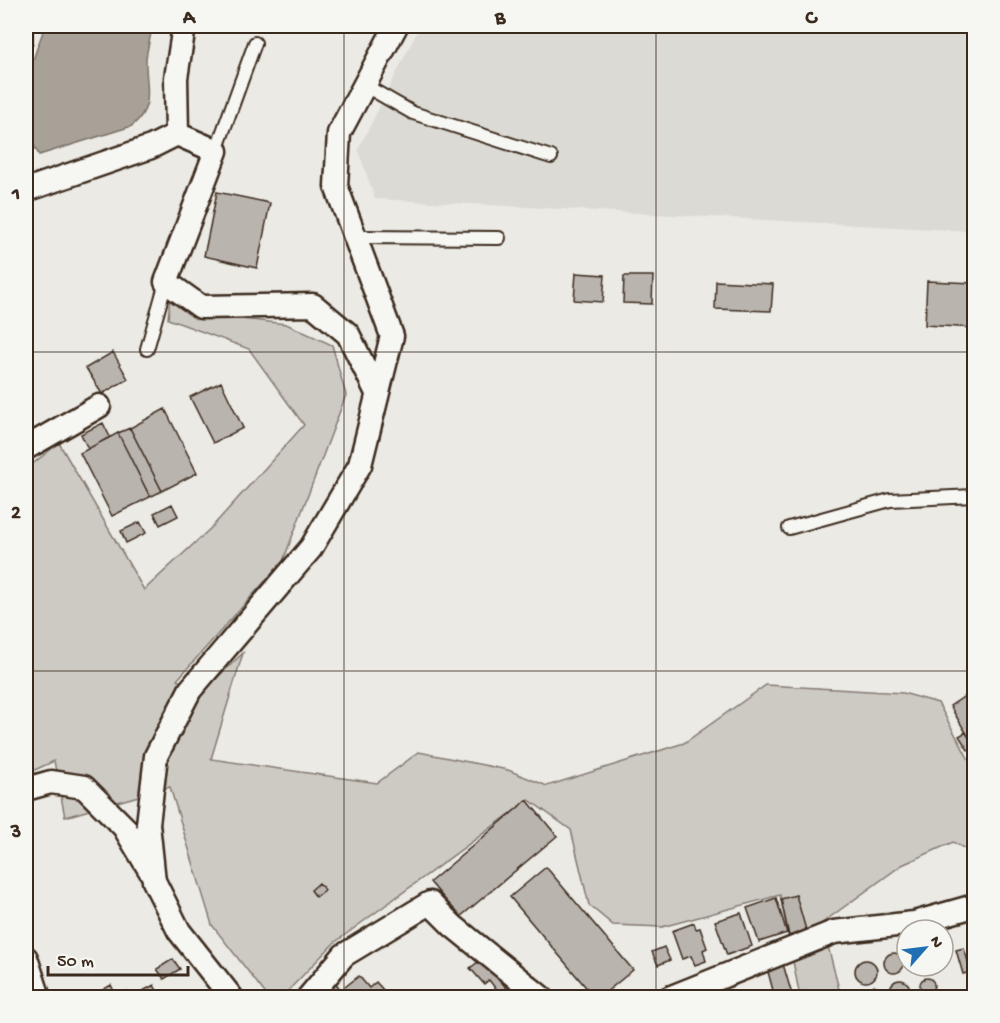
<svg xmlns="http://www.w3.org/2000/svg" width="1000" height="1023" viewBox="0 0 1000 1023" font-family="'Gochi Hand',sans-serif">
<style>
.built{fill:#dcdad4}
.green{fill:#cdcac4;stroke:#847a71;stroke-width:1.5}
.water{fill:#a8a198;stroke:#7c7167;stroke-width:1.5}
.building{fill:#bab4ae;stroke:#3b2a1e;stroke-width:1.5}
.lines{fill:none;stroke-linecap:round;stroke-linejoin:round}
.service-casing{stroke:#3b2a1e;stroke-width:16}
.minor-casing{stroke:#3b2a1e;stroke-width:27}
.service{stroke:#f6f6f2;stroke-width:12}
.minor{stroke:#f6f6f2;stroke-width:22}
.grid{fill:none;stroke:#3b2a1e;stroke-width:1.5;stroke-opacity:0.55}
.neatline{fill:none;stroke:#3b2a1e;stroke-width:2}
.grid-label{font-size:20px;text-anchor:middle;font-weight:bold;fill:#3b2a1e}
</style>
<rect width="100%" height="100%" fill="#ebeae5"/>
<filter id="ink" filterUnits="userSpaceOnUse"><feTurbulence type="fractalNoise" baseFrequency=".0167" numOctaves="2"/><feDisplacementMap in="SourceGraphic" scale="12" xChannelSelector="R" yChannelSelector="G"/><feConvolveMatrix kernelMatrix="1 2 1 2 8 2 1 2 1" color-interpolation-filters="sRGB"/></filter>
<g filter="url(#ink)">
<path class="built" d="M420,26H974V223L971,231L375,199L358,150Z"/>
<path class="green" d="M170,297L197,314L286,324L332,345L346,395L283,561L177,680L201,693L243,653L211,759L377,783L419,752L508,770L547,786L684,743L766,685L903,693L938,703L974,769V854L953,842L902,865L822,923L841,997H800L780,895L662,927L613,925L589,905L571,830L529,800L334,943L282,997H268L212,925L170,787L65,817L54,761L26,774V481L30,466L59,443L144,590L212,527L304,425L249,349L168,319Z"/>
<path class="water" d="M45,26H152C151,37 147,48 146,59C145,87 156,105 132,126L39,155C12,109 29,71 45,26Z"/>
<path class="building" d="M217,192L270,203L257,268L204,256Z
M576,273L605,275L603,302L574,300Z
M624,276H653L652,304L623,303Z
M716,281L773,284L771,311L715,309Z
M927,281L974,283V328L925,325Z
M113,352L128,379L102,394L86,368Z
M221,382L243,428L213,443L190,397Z
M165,409L197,473L162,491L130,428Z
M103,423L110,437L88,449L81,434Z
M130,428L162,491L150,497L118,433Z
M118,433L150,497L112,516L80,453Z
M172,504L178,516L160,525L154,513Z
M140,522L146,533L126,543L121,531Z
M974,690V746L950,706Z
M966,732L974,746L968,750L959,736Z
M527,800L557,836L460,917L430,882Z
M546,867L633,970L599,998H595L510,897Z
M319,883L325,890L316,897L311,890Z
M796,895L806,930L789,936L781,899Z
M776,898L787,933L759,942L747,908Z
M741,913L752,946L727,955L715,921Z
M694,923L696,929L700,928L707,948L703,950L706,961L695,965L691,956L682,959L672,931Z
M664,947L670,960L658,965L652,952Z
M964,948L969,965L974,963V971L963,974L956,950Z
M884 963a10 10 0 1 1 20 0a10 10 0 1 1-20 0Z
M173,959L180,969L164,979L157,969Z
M482,959L509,991L502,997L489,980L484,984L470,968Z
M855 971a11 11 0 1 1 22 0a11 11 0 1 1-22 0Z
M783,964L793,998H775L767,968Z
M359,976L369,988L376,982L385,992L378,998H314L334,981L341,990Z
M920 985a7 7 0 1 1 14 0a7 7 0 1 1-14 0Z
M890 990a10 10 0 1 1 20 0a10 10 0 1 1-20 0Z
M111,985L117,997L127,991L130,998H89Z
M154,985L161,998H142L139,993Z
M874,986L881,989L885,998H862L865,990Z"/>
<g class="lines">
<defs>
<path id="service" d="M26,27V42
M364,85L413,113L551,157
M216,151L255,43
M356,237L499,238
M147,349L166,282
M789,528L890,500L974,496"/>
<path id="minor" d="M177,134L216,151L166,282L201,307L313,305L348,334L377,393
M26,190L151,147L177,134L176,78L184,26
M26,448L99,406
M26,789L51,782L84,787L124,827L151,872
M26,958L39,998
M232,998L179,931L154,881L148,824L156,756L190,690L311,548L360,465L392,336L336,186L339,133L396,26
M308,998L344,955L430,903L453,926L542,998
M669,998L834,932L914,923L974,906"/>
</defs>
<use href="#service" class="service-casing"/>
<use href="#minor" class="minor-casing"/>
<use href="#service" class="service"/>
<use href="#minor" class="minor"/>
</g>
</g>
<path class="grid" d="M344,26V998M656,26V998M26,352H974M26,671H974"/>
<rect width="1000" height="1023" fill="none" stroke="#f6f6f2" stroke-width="66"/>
<g transform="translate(925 948) rotate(62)"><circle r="28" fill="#f6f6f2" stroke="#aba49d" stroke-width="1.5"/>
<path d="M0-4.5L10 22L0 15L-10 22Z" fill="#1f6fb2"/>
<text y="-9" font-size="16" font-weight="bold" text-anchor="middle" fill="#3b2a1e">N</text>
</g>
<path d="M48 966v9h140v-9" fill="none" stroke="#3b2a1e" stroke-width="3"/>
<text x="57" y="966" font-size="18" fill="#3b2a1e" stroke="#f6f6f2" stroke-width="4.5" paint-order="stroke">50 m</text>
<rect x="33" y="33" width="934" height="957" class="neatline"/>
<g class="grid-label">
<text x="189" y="23">A</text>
<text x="500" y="23">B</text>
<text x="811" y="23">C</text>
<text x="16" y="199">1</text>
<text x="16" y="518">2</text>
<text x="16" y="837">3</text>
</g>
</svg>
